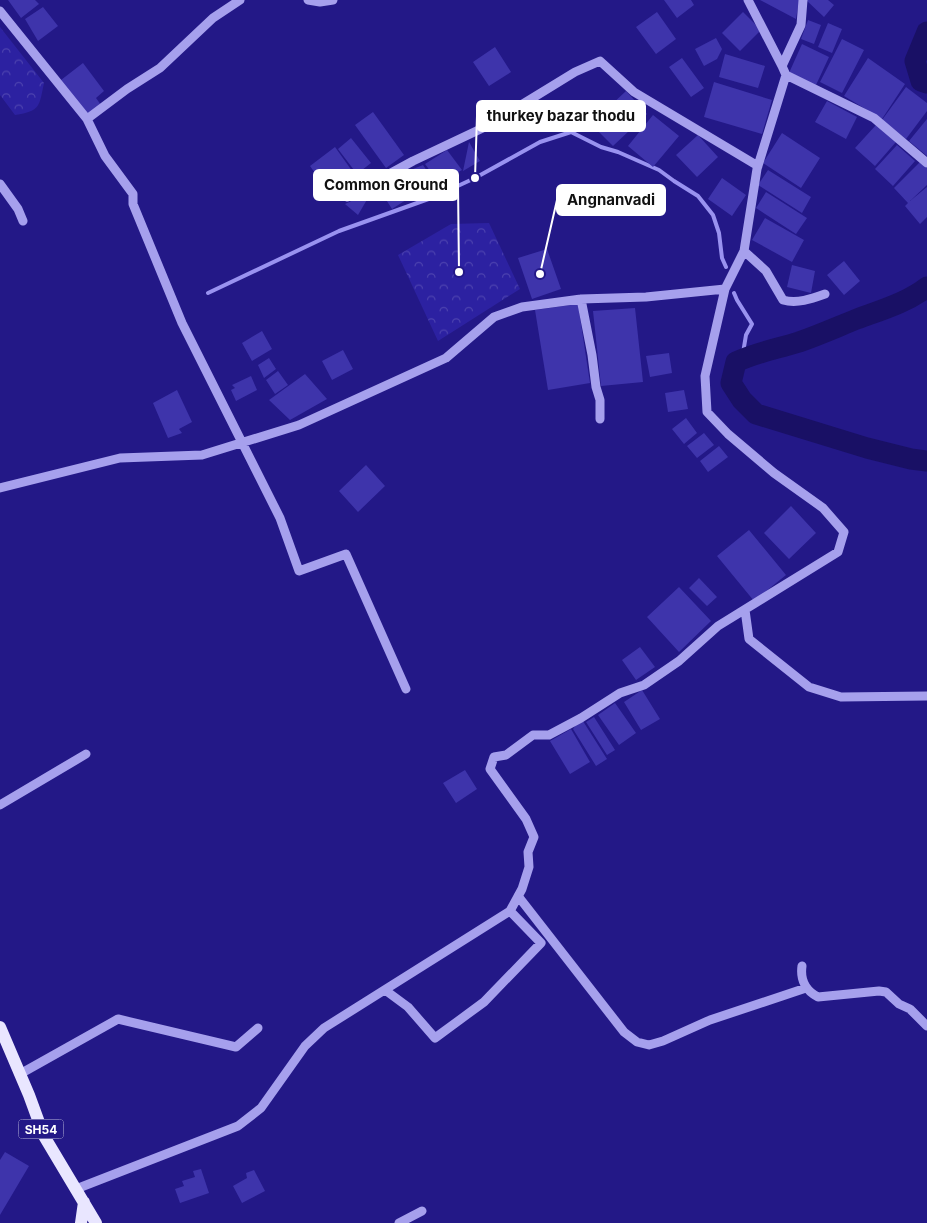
<svg xmlns="http://www.w3.org/2000/svg" width="927" height="1223" viewBox="0 0 927 1223" font-family="Inter,sans-serif">
<style>
.forest{fill:url(#forest-crowns)}
.lines{fill:none;stroke-linecap:round;stroke-linejoin:round}
.stream{stroke:#9992f0;stroke-width:4}
.river{stroke:#191065;stroke-width:21}
.building{fill:#3e34ab}
.minor{stroke:#a6a0ed;stroke-width:9}
.major{stroke:#e9e6ff;stroke-width:12}
.labels{text-anchor:middle;dominant-baseline:central;stroke-width:4.5;stroke-linejoin:round;paint-order:stroke}
.shield{fill:#231887;stroke:#bdbadb;stroke-width:1}
.shield-label{font-size:12px;font-weight:bold;fill:#fff}
.leader{fill:none;stroke:#fff;stroke-width:2}
.callout-dot{fill:#fff;stroke:#231887;stroke-width:2}
.callout{fill:#fff;stroke:#fff;stroke-width:2}
.callout-label{font-size:15px;text-anchor:middle;font-weight:bold;fill:#111}
</style>
<defs>
<pattern id="forest-crowns" width="20" height="18" patternUnits="userSpaceOnUse" patternTransform="scale(1.25)"><rect width="20" height="18" fill="#2c21a1"/><path d="M2 6a3 3 0 1 1 6 0M12 15a3 3 0 1 1 6 0" fill="none" stroke="#4c42af"/></pattern>
</defs>
<rect width="100%" height="100%" fill="#231887"/>
<path class="forest" d="M0,27L44,83C39,106 41,111 15,115L0,95Z
M489,223L520,289L438,341L398,255L451,224Z"/>
<g class="lines">
<path class="stream" d="M208,293L339,231L434,197L475,178L540,142L571,132L601,147L618,152L659,170L674,181L698,196L713,215L719,233L722,258L726,267
M734,293L737,300L752,324L746,335L742,359"/>
<path class="river" d="M927,32L915,61L921,81L927,83
M927,287C906,303 881,310 857,319C837,327 819,335 799,342C777,349 757,352 736,362L731,383L742,400L756,414L867,448L911,459L927,461"/>
</g>
<path class="building" d="M8,0H35L39,4L21,18Z
M664,0H691L694,5L677,18Z
M760,0H799L796,19Z
M806,0H828L834,5L824,17Z
M43,7L58,26L38,41L25,19Z
M657,12L676,39L656,54L636,27Z
M743,12L761,30L740,51L722,33Z
M808,20L821,25L814,44L801,39Z
M828,23L842,29L832,53L818,47Z
M716,38L722,49L717,59L704,66L695,49Z
M842,39L864,50L842,93L820,82Z
M802,44L829,57L816,85L789,73Z
M495,47L511,72L489,86L473,62Z
M725,54L765,66L758,88L719,77Z
M682,58L704,88L691,97L669,67Z
M868,58L905,84L882,119L844,96Z
M83,63L104,91L96,98L101,105L87,119L61,80Z
M714,82L772,100L762,134L704,117Z
M906,87L927,103V111L906,139L882,120Z
M626,91L647,114L613,146L591,124Z
M827,101L857,117L846,139L815,122Z
M373,112L404,155L386,168L355,125Z
M653,115L679,136L653,167L628,146Z
M927,119V156L909,141Z
M876,125L896,142L875,166L855,148Z
M782,133L820,158L801,188L763,163Z
M698,135L718,157L697,177L676,155Z
M351,138L371,163L357,174L338,149Z
M469,142L480,161L463,171Z
M897,145L915,161L893,186L875,169Z
M335,147L360,182L334,200L310,166Z
M447,150L462,170L439,183L425,164Z
M921,161L927,168V185L910,201L927,187V217L920,224L905,206L908,203L894,188Z
M423,165L435,183L410,197L401,182L409,198L392,209L378,187L398,175Z
M768,170L811,197L802,213L758,185Z
M722,178L746,195L732,216L708,199Z
M372,191L358,215L345,204Z
M766,192L807,218L796,234L756,208Z
M765,218L804,240L792,262L752,240Z
M547,249L561,289L532,299L518,258Z
M844,261L860,281L844,295L827,275Z
M792,265L815,271L811,293L787,287Z
M578,304L590,383L548,390L535,310Z
M635,308L643,382L601,386L593,311Z
M262,331L272,349L252,361L242,343Z
M343,350L353,369L332,380L322,361Z
M669,353L672,373L650,377L646,356Z
M269,358L276,369L264,378L258,365Z
M278,371L288,385L275,394L266,380Z
M305,374L327,399L290,420L269,400Z
M251,376L257,390L236,401L231,390L235,388L232,385Z
M177,390L192,422L179,429L182,433L168,438L153,403Z
M684,390L688,409L668,412L665,393Z
M686,418L697,433L684,444L672,429Z
M704,433L714,445L697,458L687,446Z
M719,446L728,457L708,472L700,461Z
M366,465L385,486L358,512L339,491Z
M791,506L816,533L789,559L764,533Z
M749,530L786,575L754,601L717,556Z
M699,578L717,597L707,606L689,588Z
M679,587L711,621L679,652L647,617Z
M640,647L655,667L636,680L622,660Z
M642,690L660,719L641,730L624,702Z
M615,703L636,733L619,745L598,715Z
M594,717L615,750L607,755L586,722Z
M581,718L607,759L596,766L573,729Z
M571,729L590,762L570,774L550,741Z
M465,770L477,789L456,803L443,783Z
M5,1152L29,1166L0,1215V1160Z
M201,1169L209,1193L180,1203L175,1189L184,1186L182,1181L195,1177L193,1171Z
M254,1170L265,1191L242,1203L233,1186L247,1178L246,1173Z"/>
<g class="lines">
<path class="minor" d="M308,0L320,2L333,0
M748,0L782,66
M0,11L87,119L105,156L133,194V204L182,323L280,518L299,571L346,554L406,689
M786,75L874,118L927,163
M87,119L127,89L160,68L213,18L240,0
M0,184L18,209L23,221
M347,197L413,161L487,126L575,72L600,61L634,92L758,166
M744,251L766,271L783,300C797,304 811,299 825,294
M581,299L592,355L596,387L600,400V419
M0,488L120,458L202,455L299,425L446,358L494,317L522,307L581,299L646,297L725,289
M745,610L749,639L809,687L841,697L927,696
M0,805L86,754
M518,896L624,1032L637,1042L649,1045L663,1041L710,1020L806,988
M802,966C800,980 806,991 818,997L879,991L886,992L899,1004L910,1009L927,1026
M385,990L408,1007L435,1038L484,1002L541,943L510,911
M20,1074L118,1019L236,1047L258,1028
M76,1189L238,1126L261,1108L305,1046L324,1028L510,911L522,889L529,867L528,852L534,837L526,819L490,769L494,757L506,755L533,735H549L581,718L620,693L644,685L679,661L718,626L838,552L844,532L823,508L774,473L728,434L707,412L705,376L725,289L744,251L757,169L786,75L782,66L801,25L803,0
M399,1223L422,1211"/>
<path class="major" d="M0,1027L29,1095L44,1136L96,1223
M81,1223L84,1202"/>
</g>
<g class="labels">
<rect class="shield" x="18.5" y="1119.5" width="45" height="19" rx="4"/>
<g class="shield-label">
<text x="41" y="1129">SH54</text>
</g>
</g>
<path class="leader" d="M475 178L477 116M459 272L458 185M540 274L557 200"/>
<g class="callout-dot">
<circle cx="475" cy="178" r="5"/>
<circle cx="459" cy="272" r="5"/>
<circle cx="540" cy="274" r="5"/>
</g>
<g class="callout">
<rect x="477" y="101" width="168" height="30" rx="5"/>
<rect x="314" y="170" width="144" height="30" rx="5"/>
<rect x="557" y="185" width="108" height="30" rx="5"/>
</g>
<g class="callout-label">
<text x="561" y="121">thurkey bazar thodu</text>
<text x="386" y="190">Common Ground</text>
<text x="611" y="205">Angnanvadi</text>
</g>
</svg>
